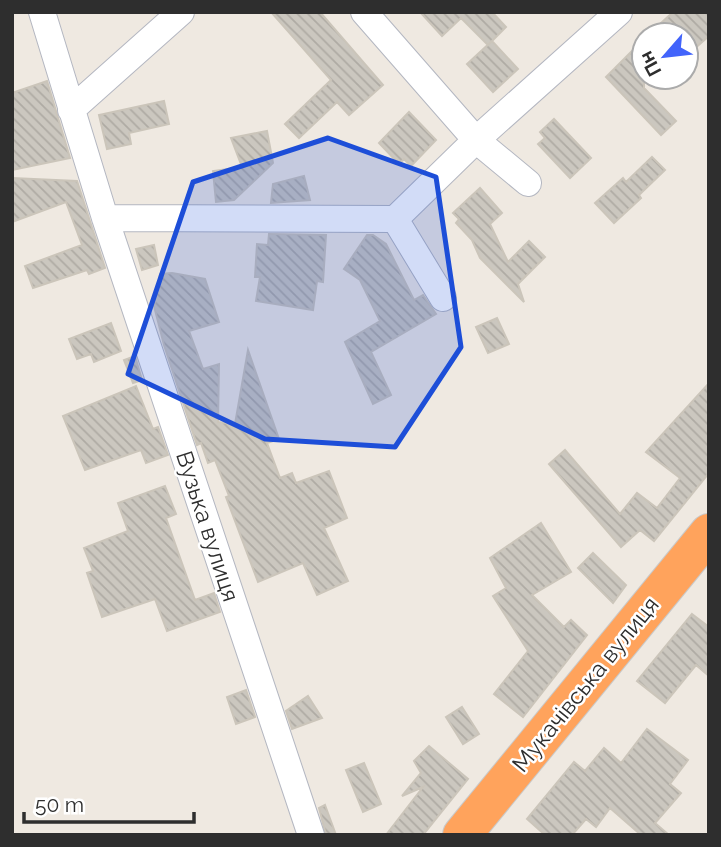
<svg xmlns="http://www.w3.org/2000/svg" width="721" height="847" viewBox="0 0 721 847" font-family="Raleway,sans-serif">
<style>
.building{fill:url(#building-back-hatch);stroke:#cbc5ba;stroke-width:2}
.lines{fill:none;stroke-linecap:round;stroke-linejoin:round}
.minor-casing{stroke:#b4b7c1;stroke-width:28}
.highway-casing{stroke:#c9c9c9;stroke-width:40}
.minor{stroke:#fff;stroke-width:26}
.highway{stroke:#ffa35c;stroke-width:38}
.marked{fill:#1d4ed8;fill-opacity:0.2;stroke:#1d4ed8;stroke-width:5;stroke-linejoin:round}
.labels{text-anchor:middle;dominant-baseline:central;stroke-width:5;stroke-linejoin:round;paint-order:stroke}
.street-label{font-size:23px;fill:#2e2e2e;stroke:#fff}
</style>
<defs>
<pattern id="building-back-hatch" width="6" height="6" patternUnits="userSpaceOnUse" patternTransform="scale(1.75)"><rect width="6" height="6" fill="#cbc7bf"/><path d="M-1 5l2 2M0 0l6 6M5-1l2 2" fill="none" stroke="#afaba4"/></pattern>
</defs>
<rect width="100%" height="100%" fill="#efe9e1"/>
<path class="building" d="M271,12H320L383,85L349,115L337,102L299,138L285,124L331,80Z
M420,12H492L506,27L488,45L461,18L442,36Z
M673,12H709V36L686,56V35H648Z
M492,41L518,69L493,92L467,64Z
M634,49L644,59V88L676,121L661,135L606,77Z
M47,81L70,158L12,170V93Z
M164,101L169,124L129,133L131,144L107,149L99,115Z
M409,112L436,140L411,166L404,159L399,164L379,143Z
M554,119L591,158L570,178L538,144L545,138L540,132Z
M267,131L273,163L234,200L216,202L213,171L242,167L231,138Z
M652,157L665,170L639,195L641,198L614,223L595,203L623,178L626,182Z
M304,176L310,200L271,203L273,184Z
M12,178L77,181L105,268L89,274L87,270L33,288L25,266L82,245L66,202L12,222Z
M480,188L502,213L490,224L508,262L529,241L545,257L518,284L524,302L480,258L472,240L456,223L459,219L453,213Z
M269,234L326,235L323,282L317,281L313,310L256,301L260,277H255L257,244L268,245Z
M367,235H373L386,244L414,300L423,295L436,314L371,352L391,395L373,404L345,342L380,321L360,280L344,269Z
M154,245L158,265L142,270L136,249Z
M172,273L205,279L219,322L189,331L203,369L219,364L218,422L235,424L248,350L279,439L267,443L280,478L292,473L296,483L329,471L347,518L324,528L348,581L317,595L303,563L258,582L226,497L229,496L215,460L208,463L201,443L197,445L164,345L154,306L160,274Z
M497,318L509,344L488,353L476,327Z
M111,323L121,351L94,362L91,354L77,359L69,339Z
M135,356L142,380L133,383L124,360Z
M709,383V473L654,541L640,530L621,547L549,464L565,450L620,514L637,493L657,508L680,478L646,452Z
M136,386L153,429L158,427L168,455L146,463L141,450L85,470L63,416Z
M165,486L176,514L166,518L195,600L214,593L220,612L167,631L155,599L102,617L87,573L93,571L84,548L128,531L118,503Z
M541,523L571,572L532,595L564,627L571,620L587,635L523,717L494,694L528,651L493,596L506,588L490,558Z
M593,553L626,585L613,603L578,568Z
M692,614L709,627V676L696,665L665,703L637,681Z
M246,690L255,717L236,724L227,697Z
M308,696L322,718L292,729L286,711Z
M462,707L479,734L463,744L446,717Z
M647,729L688,760L670,784L681,793L655,823L669,835H641L610,808L596,827L586,819L572,835H545L527,819L574,762L585,771L604,748L621,763Z
M429,746L468,779L423,835H386L423,787L402,796L421,773L414,761Z
M364,763L381,804L363,812L346,770Z
M325,805L336,835H326L319,808Z"/>
<g class="lines">
<defs>
<path id="minor" d="M42,12L105,218L311,835
M364,12L476,140L528,183
M71,110L181,12
M105,218L395,219L443,298
M395,219L476,140L619,12"/>
<path id="highway" d="M462,835L709,533"/>
</defs>
<use href="#minor" class="minor-casing"/>
<use href="#highway" class="highway-casing"/>
<use href="#minor" class="minor"/>
<use href="#highway" class="highway"/>
</g>
<path class="marked" d="M328,138L436,177L461,347L395,447L265,439L128,374L193,182Z"/>
<g class="labels">
<g class="street-label">
<text transform="translate(208 526) rotate(72)">Вузька вулиця</text>
<text transform="translate(585 684) rotate(-51)">Мукачівська вулиця</text>
</g>
</g>
<rect width="721" height="847" fill="none" stroke="#2e2e2e" stroke-width="28"/>
<g transform="translate(665 56) rotate(242)"><circle r="33" fill="#ffffff" stroke="#ababab" stroke-width="2"/>
<path d="M0-5L12 26L0 18L-12 26Z" fill="#4264fb"/>
<text y="-10" font-size="19" font-weight="bold" text-anchor="middle" fill="#2e2e2e">Пн</text>
</g>
<path d="M24 812v10h170v-10" fill="none" stroke="#2e2e2e" stroke-width="3.5"/>
<text x="35" y="812" font-size="21" fill="#2e2e2e" stroke="#ffffff" stroke-width="5" paint-order="stroke">50 m</text>
</svg>
